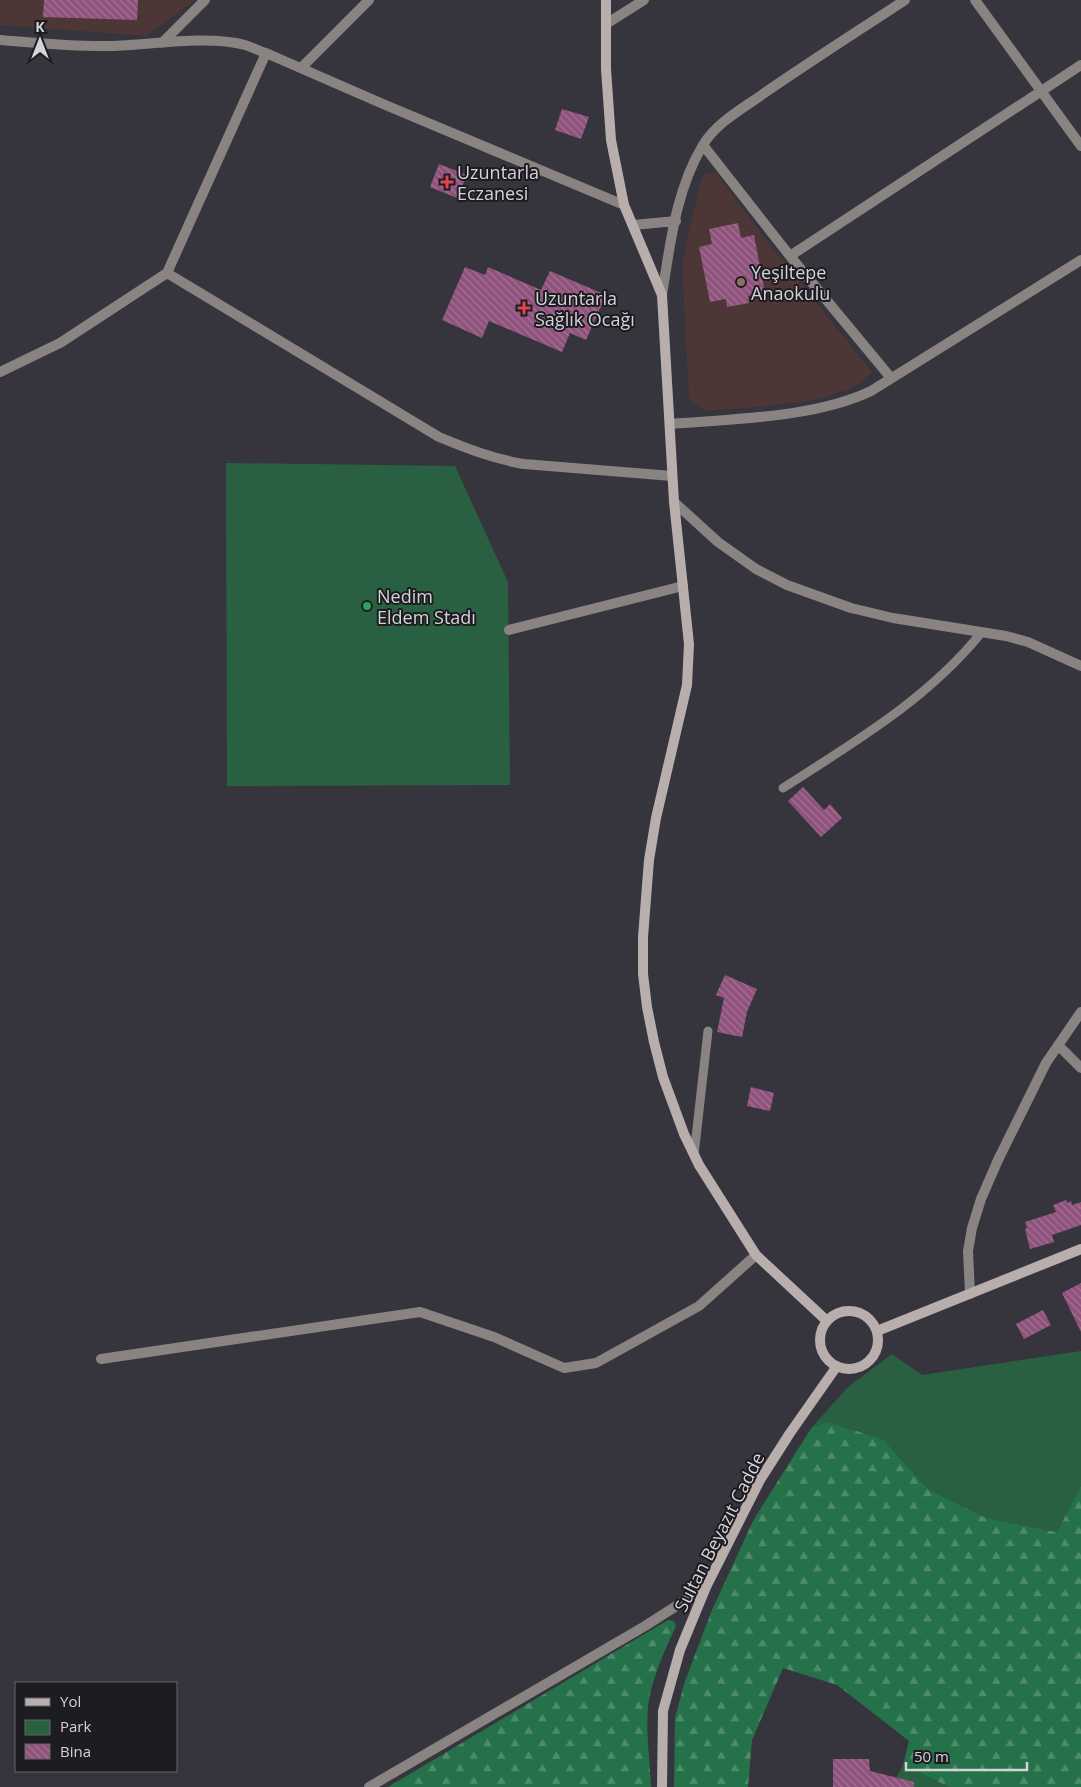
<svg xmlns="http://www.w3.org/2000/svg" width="1081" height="1787" viewBox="0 0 1081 1787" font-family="'Open Sans',sans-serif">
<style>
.education{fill:#4c3736}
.green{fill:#296042}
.forest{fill:url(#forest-firs)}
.building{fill:url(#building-back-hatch)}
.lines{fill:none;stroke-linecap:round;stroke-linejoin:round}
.lane{stroke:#898382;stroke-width:9}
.street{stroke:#898382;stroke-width:10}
.secondary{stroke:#b8afad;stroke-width:10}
.health-dot{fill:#e0444e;stroke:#1d1c20;stroke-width:2}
.education-dot{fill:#8d6e63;stroke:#1d1c20;stroke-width:2}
.leisure-dot{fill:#2e9e5b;stroke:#1d1c20;stroke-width:2}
.labels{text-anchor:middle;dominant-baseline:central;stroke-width:4;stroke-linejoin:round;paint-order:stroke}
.poi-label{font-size:18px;fill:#d4d3d9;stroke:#1d1c20;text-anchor:start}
.street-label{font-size:18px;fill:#d4d3d9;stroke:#1d1c20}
</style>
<defs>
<pattern id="forest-firs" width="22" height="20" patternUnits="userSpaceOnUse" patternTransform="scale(1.25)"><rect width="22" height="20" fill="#257149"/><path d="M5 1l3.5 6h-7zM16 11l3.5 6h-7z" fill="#4e8b6b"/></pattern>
<pattern id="building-back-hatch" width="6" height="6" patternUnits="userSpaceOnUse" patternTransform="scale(1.25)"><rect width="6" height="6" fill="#8f527c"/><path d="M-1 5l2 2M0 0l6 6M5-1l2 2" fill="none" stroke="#a37294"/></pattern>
</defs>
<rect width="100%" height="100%" fill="#36343d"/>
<path class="education" d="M0,0H195L146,36L0,25Z
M715,172L771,246L872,372L860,383L849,389L814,400L757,407L706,411L689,399L682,263L700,184L704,174Z"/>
<path class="green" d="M226,463L455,466L508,582L510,785L227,786Z
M1081,1351V1485L1057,1532L986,1518L928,1489L883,1439L827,1422L812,1427L848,1387L892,1354L922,1375Z
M903,1765L949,1787H894L896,1778Z"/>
<path class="forest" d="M827,1422L883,1439L928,1489L986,1518L1057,1532L1081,1485V1787H949L903,1765L909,1741L837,1685L783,1668L752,1740L748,1787H674L675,1718L685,1681L712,1610L754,1519L812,1427Z
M668,1620L674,1621L676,1626C666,1648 655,1671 650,1695C644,1721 650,1760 651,1787H388Z"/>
<path class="building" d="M44,0H138L137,20L43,17Z
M562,109L589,117L581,139L555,130Z
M439,164L467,175L457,198L430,187Z
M738,223L741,238L754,235L765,293L748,296L749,303L727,307L726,299L710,302L699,247L712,244L709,229Z
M465,267L485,275L488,267L541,290L550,271L606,295L586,340L570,333L562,352L489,321L482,338L442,320Z
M803,787L824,810L830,804L842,818L821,837L788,801Z
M725,975L757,989L747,1012L742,1037L717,1032L724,998L716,995Z
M751,1087L774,1093L770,1111L747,1106Z
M1066,1200L1067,1203L1071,1201L1072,1205L1081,1202V1225L1052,1235L1054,1242L1030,1249L1025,1229L1027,1228L1025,1222L1056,1212L1053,1205Z
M1081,1283V1332L1062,1293Z
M1043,1310L1051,1325L1024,1339L1016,1324Z
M833,1759H869L870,1771L914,1782V1787H833Z"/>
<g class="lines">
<path class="lane" d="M783,788C853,743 928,699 981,633
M694,1155L708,1031"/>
<path class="street" d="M975,0L1081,146
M606,24L644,0
M0,40C37,43 74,47 111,46C151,45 207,35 245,45C252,47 259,51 266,53
M162,43L205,0
M301,68L369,0
M703,145L790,256L891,378
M633,225L676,221
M790,256L1081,65
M167,273L439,437C468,449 494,459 524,464L672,476
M662,295C670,245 676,189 703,145C716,123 742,109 763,94C809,62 858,31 905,0
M0,372L60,343L167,273L266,53L383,104L624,205
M670,424C731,419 815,418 871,391L1081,260
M674,502L718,542L756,569L787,585L851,608L893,618L1006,636L1028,642L1081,666
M509,630L683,586
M1058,1045L1081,1068
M970,1294L968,1251L972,1228L981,1199L998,1160L1046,1063L1081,1012
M101,1359L420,1312L494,1337L564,1368L596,1363L699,1306L756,1255
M369,1787L645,1626L706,1587"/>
<path class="secondary" d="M606,0V69L611,140L624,205L662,295L674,502L689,644L687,685L656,818L649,860L643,937V974L647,1007L654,1042L663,1077L684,1134L699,1165L756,1255L827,1321
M820 1340a29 29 0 1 1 58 0a29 29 0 1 1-58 0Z
M877,1331L1081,1249
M662,1787L663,1711L680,1650L706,1587L760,1480L790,1433L837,1366"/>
</g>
<g class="health-dot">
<path d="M444.5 174.5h5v5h5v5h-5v5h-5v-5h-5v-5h5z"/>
<path d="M521.5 300.5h5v5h5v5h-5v5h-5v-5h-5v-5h5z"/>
</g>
<circle class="education-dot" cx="741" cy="282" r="5"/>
<circle class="leisure-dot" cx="367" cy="606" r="5"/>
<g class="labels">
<g class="poi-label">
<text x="457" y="172">Uzuntarla<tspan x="457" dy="21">Eczanesi</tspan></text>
<text x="751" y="272">Yeşiltepe<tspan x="751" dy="21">Anaokulu</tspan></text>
<text x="535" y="298">Uzuntarla<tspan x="535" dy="21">Sağlık Ocağı</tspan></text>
<text x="377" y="596">Nedim<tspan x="377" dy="21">Eldem Stadı</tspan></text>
</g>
<g class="street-label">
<text transform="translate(719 1532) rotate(-63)">Sultan Beyazıt Cadde</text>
</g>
</g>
<rect x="15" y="1682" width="162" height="90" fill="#1d1c20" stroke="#66656a"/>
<rect x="25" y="1698" width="25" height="8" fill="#b8afad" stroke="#66656a"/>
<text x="60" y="1707" font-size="15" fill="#d4d3d9">Yol</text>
<rect x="25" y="1720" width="25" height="15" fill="#296042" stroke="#66656a"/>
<text x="60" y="1732" font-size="15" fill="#d4d3d9">Park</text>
<rect x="25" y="1744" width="25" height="15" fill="url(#building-back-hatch)" stroke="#66656a"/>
<text x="60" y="1757" font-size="15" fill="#d4d3d9">Bina</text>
<g transform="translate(40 40)" stroke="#1d1c20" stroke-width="4" paint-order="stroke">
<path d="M0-4L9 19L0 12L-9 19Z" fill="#d4d3d9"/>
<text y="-8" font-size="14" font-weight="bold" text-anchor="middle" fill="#d4d3d9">K</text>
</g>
<path d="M906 1762v8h121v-8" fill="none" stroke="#d4d3d9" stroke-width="2.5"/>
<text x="914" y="1762" font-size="15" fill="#d4d3d9" stroke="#1d1c20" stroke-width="4" paint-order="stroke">50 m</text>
</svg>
